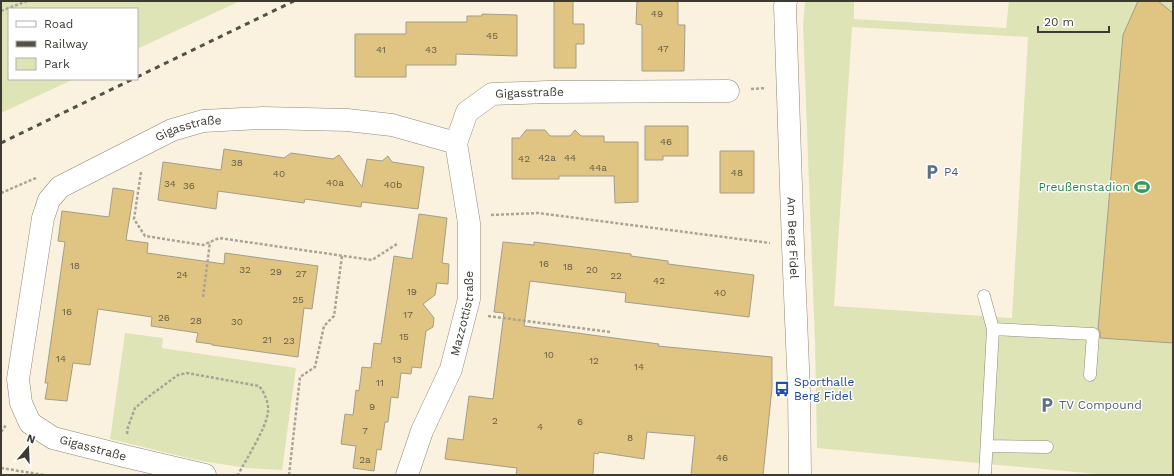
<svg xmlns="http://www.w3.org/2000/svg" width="1174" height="476" viewBox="0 0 1174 476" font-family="'Work Sans',sans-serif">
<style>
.green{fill:#dfe4b7;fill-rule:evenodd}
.building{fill:#e0c582;stroke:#a49c8b}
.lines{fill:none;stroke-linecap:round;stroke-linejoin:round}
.service-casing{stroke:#8f8877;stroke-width:13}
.minor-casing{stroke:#8f8877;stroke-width:23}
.path{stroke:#aaa495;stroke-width:2.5;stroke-dasharray:3 2;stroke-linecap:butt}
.service{stroke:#fff;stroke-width:12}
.minor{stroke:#fff;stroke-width:22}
.rail{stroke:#545047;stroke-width:3;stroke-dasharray:5 5;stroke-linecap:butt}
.labels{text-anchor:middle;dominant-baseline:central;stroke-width:3;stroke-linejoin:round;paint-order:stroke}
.number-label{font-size:10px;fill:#665d46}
.street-label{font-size:12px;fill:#3d3a32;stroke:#fff}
.service-label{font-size:12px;fill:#4e5e75;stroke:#fff;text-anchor:start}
.leisure-label{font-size:12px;fill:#27864d;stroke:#fff;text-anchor:end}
.transit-label{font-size:12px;fill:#164399;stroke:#fff;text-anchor:start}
</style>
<rect width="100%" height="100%" fill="#faf2df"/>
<path class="green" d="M1,1H240L137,49V9H9V79H74L1,113Z
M805,1H854V19L1006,28L1009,1H1173V475H1108L817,448L815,343L803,25ZM852,27L1028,37L1012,318L834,306Z
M125,333L163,338L162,348L296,368L282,470L247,468L201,461L110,439Z"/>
<path class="building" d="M554,1H573V24H584V44H576V68H554Z
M637,1H678V25H685L684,71H642V25L636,24Z
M1138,1H1158L1173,13V343L1100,338V331L1098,329L1123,35Z
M482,14L517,15V56L456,54V65H406V77H355V34H406V22H467V16H482Z
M645,126H688V156H663V160H645Z
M526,130H545L550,136H570L575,130L581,136H604V142H638V202L615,203L614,176H559V179H512V138H520Z
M224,149L284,158L291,153L333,159L339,155L362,187L367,159L382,161L388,156L392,162L424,167L418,209L362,202L361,207L305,199L304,203L218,191L216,209L158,200L163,162L221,170Z
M720,151H754V193H720Z
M113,188L134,191L126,240L148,243L147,253L224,264L225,253L318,266L312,309L304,308L298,357L212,345V344L196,342L198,333L151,326L152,317L98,309L90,365L73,363L67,401L45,399L48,383H45L65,242L58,241L62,211L109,217Z
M419,214L447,218L442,263L449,264L448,284L437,283L435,295L423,304L434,318L433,327L426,331L421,368L412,367L411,374L401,373L398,398L391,397L388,422H385L381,450L377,449L374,471L353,468L356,446L341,444L345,414L353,415L356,390L359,391L362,367L371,368L374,343L381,344L394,256L412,259Z
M503,242L534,245V242L607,251L631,254V256L668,261V264L754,275L749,317L625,302L626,293L530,281L524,326L659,344L658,346L772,357V388L763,475H691L695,436L647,432L644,459L599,452L598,454L594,453L593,475H516L517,468L445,459L448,438L463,440L469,396L493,399L504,313L494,312Z"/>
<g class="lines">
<defs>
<path id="service" d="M984,296L993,329L985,475
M993,329L1093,334L1090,375
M987,446L1047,447"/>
<g id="minor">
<path id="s1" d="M786,1L785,6L793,246L799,391L800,475"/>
<path id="s2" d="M205,475L124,456L53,438L30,423L21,403L18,379L43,218L49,200L60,187L172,130L203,121L263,118L347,120L392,125L456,143L467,112L492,94L548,92L728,91"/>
<path id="s3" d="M407,475L422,431L451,369L469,299V223L456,143"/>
</g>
</defs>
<use href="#service" class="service-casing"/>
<use href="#minor" class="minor-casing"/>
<path class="path" d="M1,11L27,1
M751,89L766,88
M141,172L134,219L145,236L203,245L219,238L372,260L397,244
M1,193L36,178
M491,215L538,213L770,243
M203,297L210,242
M488,316L610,332
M1,432L6,425
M127,434L128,427L135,408L152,394L178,375L187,373L259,386C265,393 269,404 268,412C266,429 246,459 238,475
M1,468L44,475
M289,475L300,377L315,367L324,326L334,316L342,256"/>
<use href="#service" class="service"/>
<use href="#minor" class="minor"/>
<path class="rail" d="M137,77L294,1
M1,143L133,79"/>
</g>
<defs>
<symbol id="parking-bare" viewBox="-9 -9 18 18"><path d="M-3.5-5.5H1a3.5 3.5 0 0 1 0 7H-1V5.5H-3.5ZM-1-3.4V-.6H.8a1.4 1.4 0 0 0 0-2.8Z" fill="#5c6f8a" stroke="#fff" stroke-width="2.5" paint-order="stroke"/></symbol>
<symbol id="stadium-bare" viewBox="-9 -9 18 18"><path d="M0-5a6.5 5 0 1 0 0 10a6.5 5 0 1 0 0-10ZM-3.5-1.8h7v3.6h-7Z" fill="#2e9e5b" stroke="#fff" stroke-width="2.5" paint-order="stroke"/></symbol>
<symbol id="bus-bare" viewBox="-9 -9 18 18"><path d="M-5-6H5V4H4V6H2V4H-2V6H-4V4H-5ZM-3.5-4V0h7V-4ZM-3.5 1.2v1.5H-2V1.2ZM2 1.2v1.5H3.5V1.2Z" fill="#1a4fb4" stroke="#fff" stroke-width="2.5" paint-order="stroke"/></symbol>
</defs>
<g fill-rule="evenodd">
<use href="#parking-bare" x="921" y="161" width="22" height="22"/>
<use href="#stadium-bare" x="1131" y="176" width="22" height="22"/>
<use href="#bus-bare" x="771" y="378" width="22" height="22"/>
<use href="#parking-bare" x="1036" y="394" width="22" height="22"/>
</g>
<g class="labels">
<g class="number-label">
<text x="657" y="13">49</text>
<text x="492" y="35">45</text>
<text x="663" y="48">47</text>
<text x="381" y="49">41</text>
<text x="431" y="49">43</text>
<text x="666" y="141">46</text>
<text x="547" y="157">42a</text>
<text x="570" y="157">44</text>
<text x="524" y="158">42</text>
<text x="237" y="162">38</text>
<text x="598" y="167">44a</text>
<text x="737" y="172">48</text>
<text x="279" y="173">40</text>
<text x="335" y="182">40a</text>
<text x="170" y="183">34</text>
<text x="393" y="184">40b</text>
<text x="189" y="185">36</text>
<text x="544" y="263">16</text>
<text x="75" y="265">18</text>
<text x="568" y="266">18</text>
<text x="245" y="269">32</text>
<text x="592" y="269">20</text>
<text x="276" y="271">29</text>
<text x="301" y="273">27</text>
<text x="182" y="274">24</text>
<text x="616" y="275">22</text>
<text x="659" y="280">42</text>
<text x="412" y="291">19</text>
<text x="720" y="292">40</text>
<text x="298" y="299">25</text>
<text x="67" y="311">16</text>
<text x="408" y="314">17</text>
<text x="164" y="317">26</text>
<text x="196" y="320">28</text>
<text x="237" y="321">30</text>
<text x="404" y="336">15</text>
<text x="267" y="339">21</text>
<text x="289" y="340">23</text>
<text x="549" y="354">10</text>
<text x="61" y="358">14</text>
<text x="397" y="359">13</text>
<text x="594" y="360">12</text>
<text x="639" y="366">14</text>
<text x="380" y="382">11</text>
<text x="372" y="406">9</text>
<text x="495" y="420">2</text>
<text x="580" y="421">6</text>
<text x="540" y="426">4</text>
<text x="365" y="430">7</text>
<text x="630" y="437">8</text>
<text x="722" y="457">46</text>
<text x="365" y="459">2a</text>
</g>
<g class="street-label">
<text stroke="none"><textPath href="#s2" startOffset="944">Gigasstraße</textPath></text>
<text stroke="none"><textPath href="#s2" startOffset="571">Gigasstraße</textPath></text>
<text stroke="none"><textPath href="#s1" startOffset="237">Am Berg Fidel</textPath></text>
<text stroke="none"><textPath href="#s3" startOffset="172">Mazzottistraße</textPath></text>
<text transform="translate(93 448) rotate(15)">Gigasstraße</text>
</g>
<g class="service-label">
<text x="944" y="172">P4</text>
<text x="1059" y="405">TV Compound</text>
</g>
<g class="leisure-label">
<text x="1130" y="187">Preußenstadion</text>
</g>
<g class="transit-label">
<text x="794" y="382">Sporthalle<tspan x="794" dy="14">Berg Fidel</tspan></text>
</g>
</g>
<rect width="1174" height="476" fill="none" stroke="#3d3a32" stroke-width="4"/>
<rect x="8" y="8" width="130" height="72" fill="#ffffff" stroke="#b1b0ad"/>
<rect x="16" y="21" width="20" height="6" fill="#ffffff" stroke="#b1b0ad"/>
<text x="44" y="28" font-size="12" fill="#3d3a32">Road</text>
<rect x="16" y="41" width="20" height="6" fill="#545047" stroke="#b1b0ad"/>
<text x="44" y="48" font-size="12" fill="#3d3a32">Railway</text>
<rect x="16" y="58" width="20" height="12" fill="#dfe4b7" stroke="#b1b0ad"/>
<text x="44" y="68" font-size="12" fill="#3d3a32">Park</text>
<g transform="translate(28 448) rotate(19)" stroke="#ffffff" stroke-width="3" paint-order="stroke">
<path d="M0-3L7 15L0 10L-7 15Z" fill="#3d3a32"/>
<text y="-6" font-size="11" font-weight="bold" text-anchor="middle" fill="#3d3a32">N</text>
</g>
<path d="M1038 26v6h71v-6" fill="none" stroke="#3d3a32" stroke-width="2"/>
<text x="1044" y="26" font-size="12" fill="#3d3a32" stroke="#ffffff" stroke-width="3" paint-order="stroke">20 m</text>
</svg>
